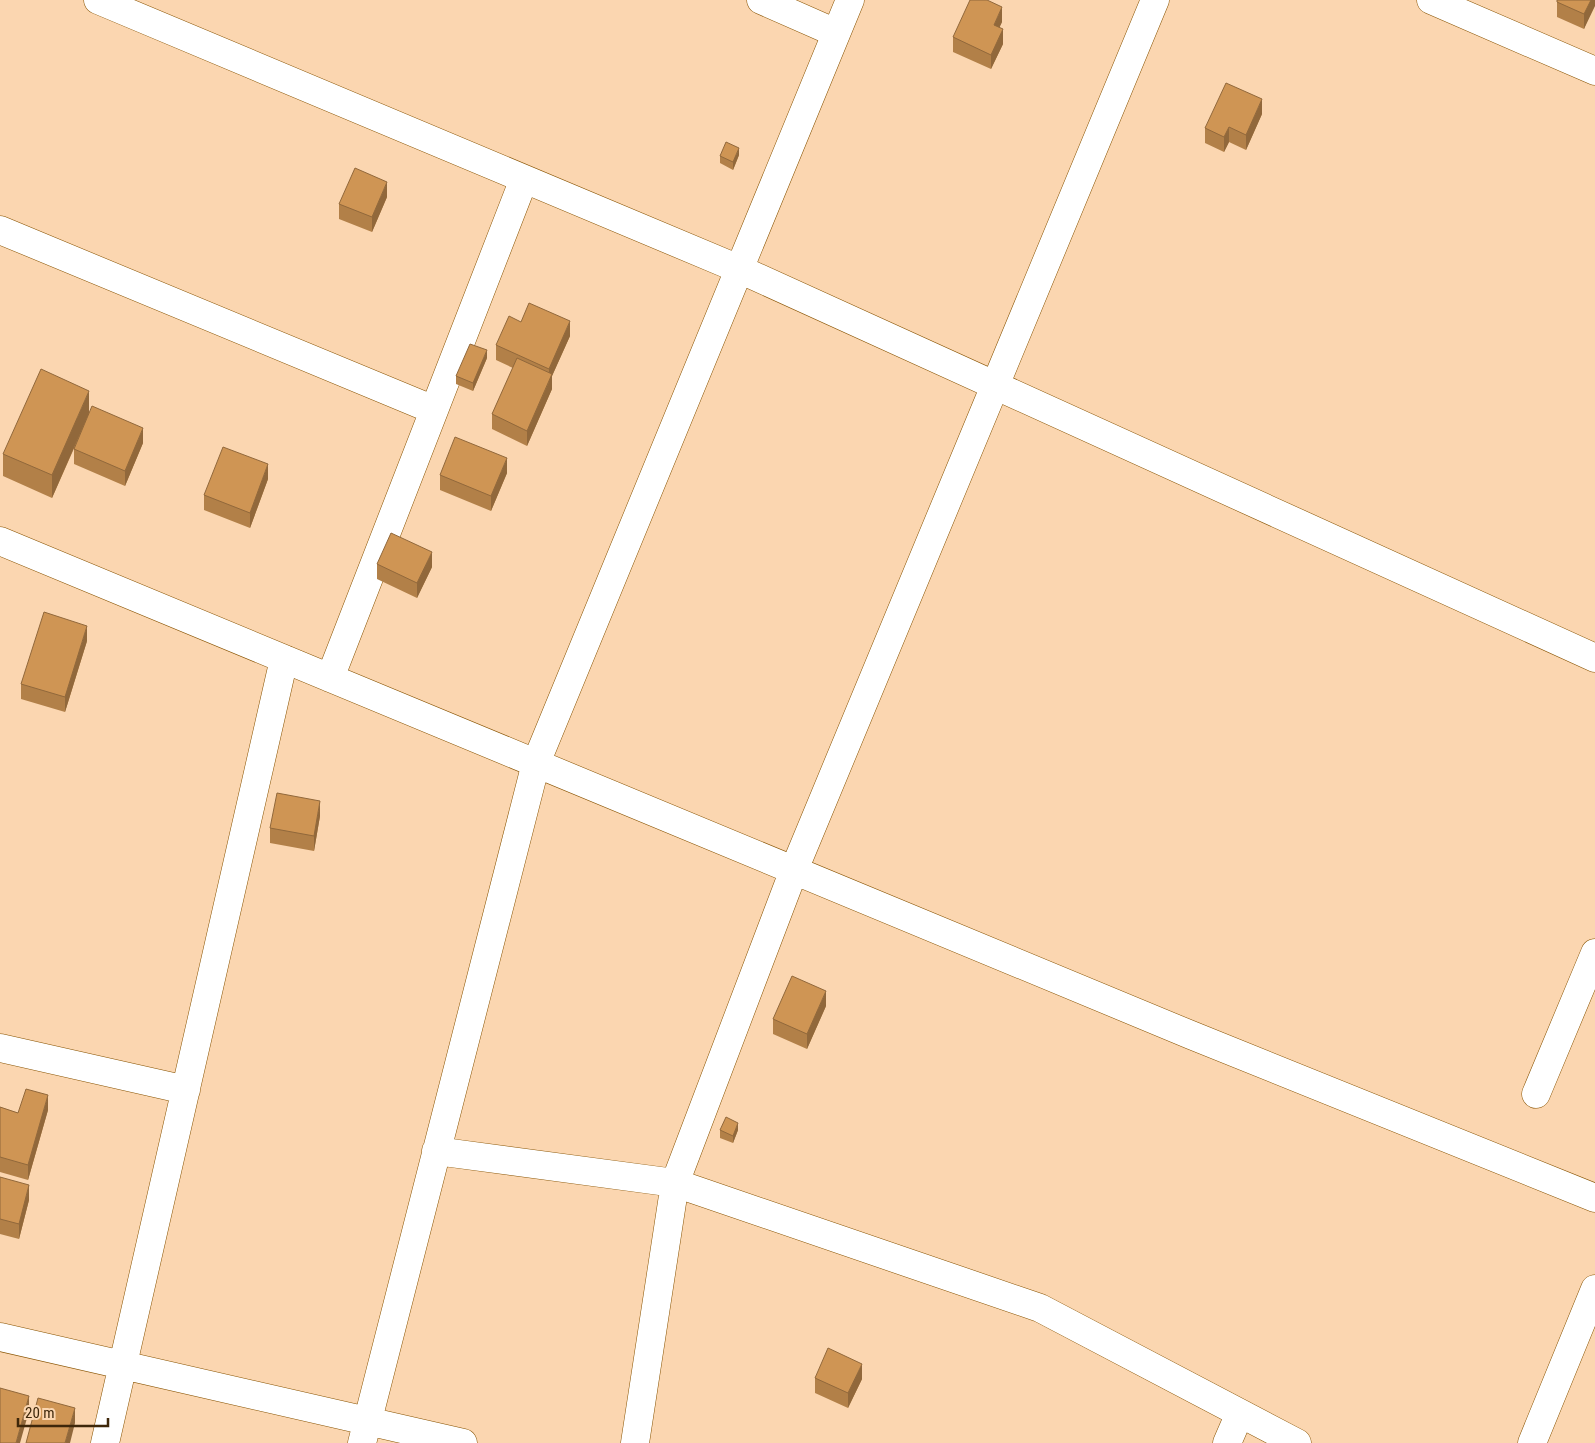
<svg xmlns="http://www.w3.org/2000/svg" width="1595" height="1443" viewBox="0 0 1595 1443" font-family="'Roboto Condensed',sans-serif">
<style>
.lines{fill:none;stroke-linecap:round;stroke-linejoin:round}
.minor-casing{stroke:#885301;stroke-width:29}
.minor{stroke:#fff;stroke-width:28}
.wall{fill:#b28048}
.shaded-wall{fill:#91683b}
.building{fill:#cf9554;stroke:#91683b}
</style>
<rect width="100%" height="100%" fill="#fbd6b0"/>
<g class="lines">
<defs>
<path id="minor" d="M98,0L739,269L1595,658
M761,0L836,33
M1431,0L1595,71
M0,230L434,410
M0,541L1191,1035L1595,1198
M330,678L524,179
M0,1048L186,1090
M1536,1094L1595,953
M436,1151L675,1183L1040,1308L1297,1443
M0,1337L463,1443
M105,1443L284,659
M362,1443L536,763L850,0
M635,1443L675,1183L794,870L1155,0
M1227,1443L1240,1413
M1532,1443L1595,1289"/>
</defs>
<use href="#minor" class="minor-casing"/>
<use href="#minor" class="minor"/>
</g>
<path class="wall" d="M1595,0L1584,29L1557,17V2Z
M1002,22L999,27L1003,44L991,69L953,52V37Z
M1262,114L1246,150L1229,142L1224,152L1205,143V128Z
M739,155L733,170L720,163V156Z
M387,197L372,232L339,219V204Z
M521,322L570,336L552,376V389L527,446L492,429V414L513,368L496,360V345Z
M487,358L473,391L456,384V376Z
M89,412L143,443L125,486L74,464V449L84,426L52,498L3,476V454Z
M507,473L491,511L440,490V475Z
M268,479L250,528L204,510V495Z
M377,564L432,567L417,598L377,579Z
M87,641L65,712L21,699V684Z
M320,816L314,851L270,843V828Z
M826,1006L807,1049L773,1034V1019Z
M0,1107L18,1113L48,1110L28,1180L0,1172Z
M720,1130H738L733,1143L720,1138Z
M0,1177L29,1200L19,1239L0,1234Z
M815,1378L862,1379L848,1408L815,1393Z"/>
<path class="shaded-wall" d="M1591,0H1595V6L1584,29V14Z
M1002,7V22L994,40V25Z
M1003,29V44L991,69V55Z
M1262,99V114L1246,150V135Z
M1229,127V142L1224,152V137Z
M739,148V155L733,170V162Z
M387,182V197L372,232V217Z
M570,321V336L552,376V389L527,446V431L549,382V369Z
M487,350V358L473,391V383Z
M89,391V413L52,498V475Z
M143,428V443L125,486V471Z
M507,458V473L491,511V496Z
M268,464V479L250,528V513Z
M432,552V567L417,598V583Z
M87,626V641L65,712V697Z
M320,801V816L314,851V836Z
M826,991V1006L807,1049V1034Z
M48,1095V1110L28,1180V1165Z
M738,1123V1130L733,1143V1136Z
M29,1185V1200L19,1239V1224Z
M862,1364V1379L848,1408V1393Z
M29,1396V1411L20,1443H16Z
M75,1408V1423L70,1443H65Z"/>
<path class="building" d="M970,0H987L1002,7L994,25L1003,29L991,55L953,37Z
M1557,0H1591L1584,14L1557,2Z
M1226,83L1262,99L1246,135L1229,127L1224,137L1205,128Z
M726,142L739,148L733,162L720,156Z
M355,168L387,182L372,217L339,204Z
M529,303L570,321L549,369L496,345L509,316L521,322Z
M470,344L487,350L473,383L456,376Z
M517,358L552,374L527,431L492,414Z
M41,369L89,391L52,475L3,454Z
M92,406L143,428L125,471L74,449Z
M455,437L507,458L491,496L440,475Z
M223,447L268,464L250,513L204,495Z
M391,533L432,552L417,583L377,564Z
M44,612L87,626L65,697L21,684Z
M277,793L320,801L314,836L270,828Z
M792,976L826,991L807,1034L773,1019Z
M26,1089L48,1095L28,1165L0,1157V1107L18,1113Z
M726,1117L738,1123L733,1136L720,1130Z
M0,1177L29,1185L19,1224L0,1219Z
M828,1348L862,1364L848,1393L815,1378Z
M0,1388L29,1396L16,1443H0Z
M38,1398L75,1408L65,1443H26Z"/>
<path d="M18 1418v8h90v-8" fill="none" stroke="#3e270a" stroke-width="2.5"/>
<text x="25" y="1418" font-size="15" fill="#3e270a" stroke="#fbd6b0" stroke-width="4" paint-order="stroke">20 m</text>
</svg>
